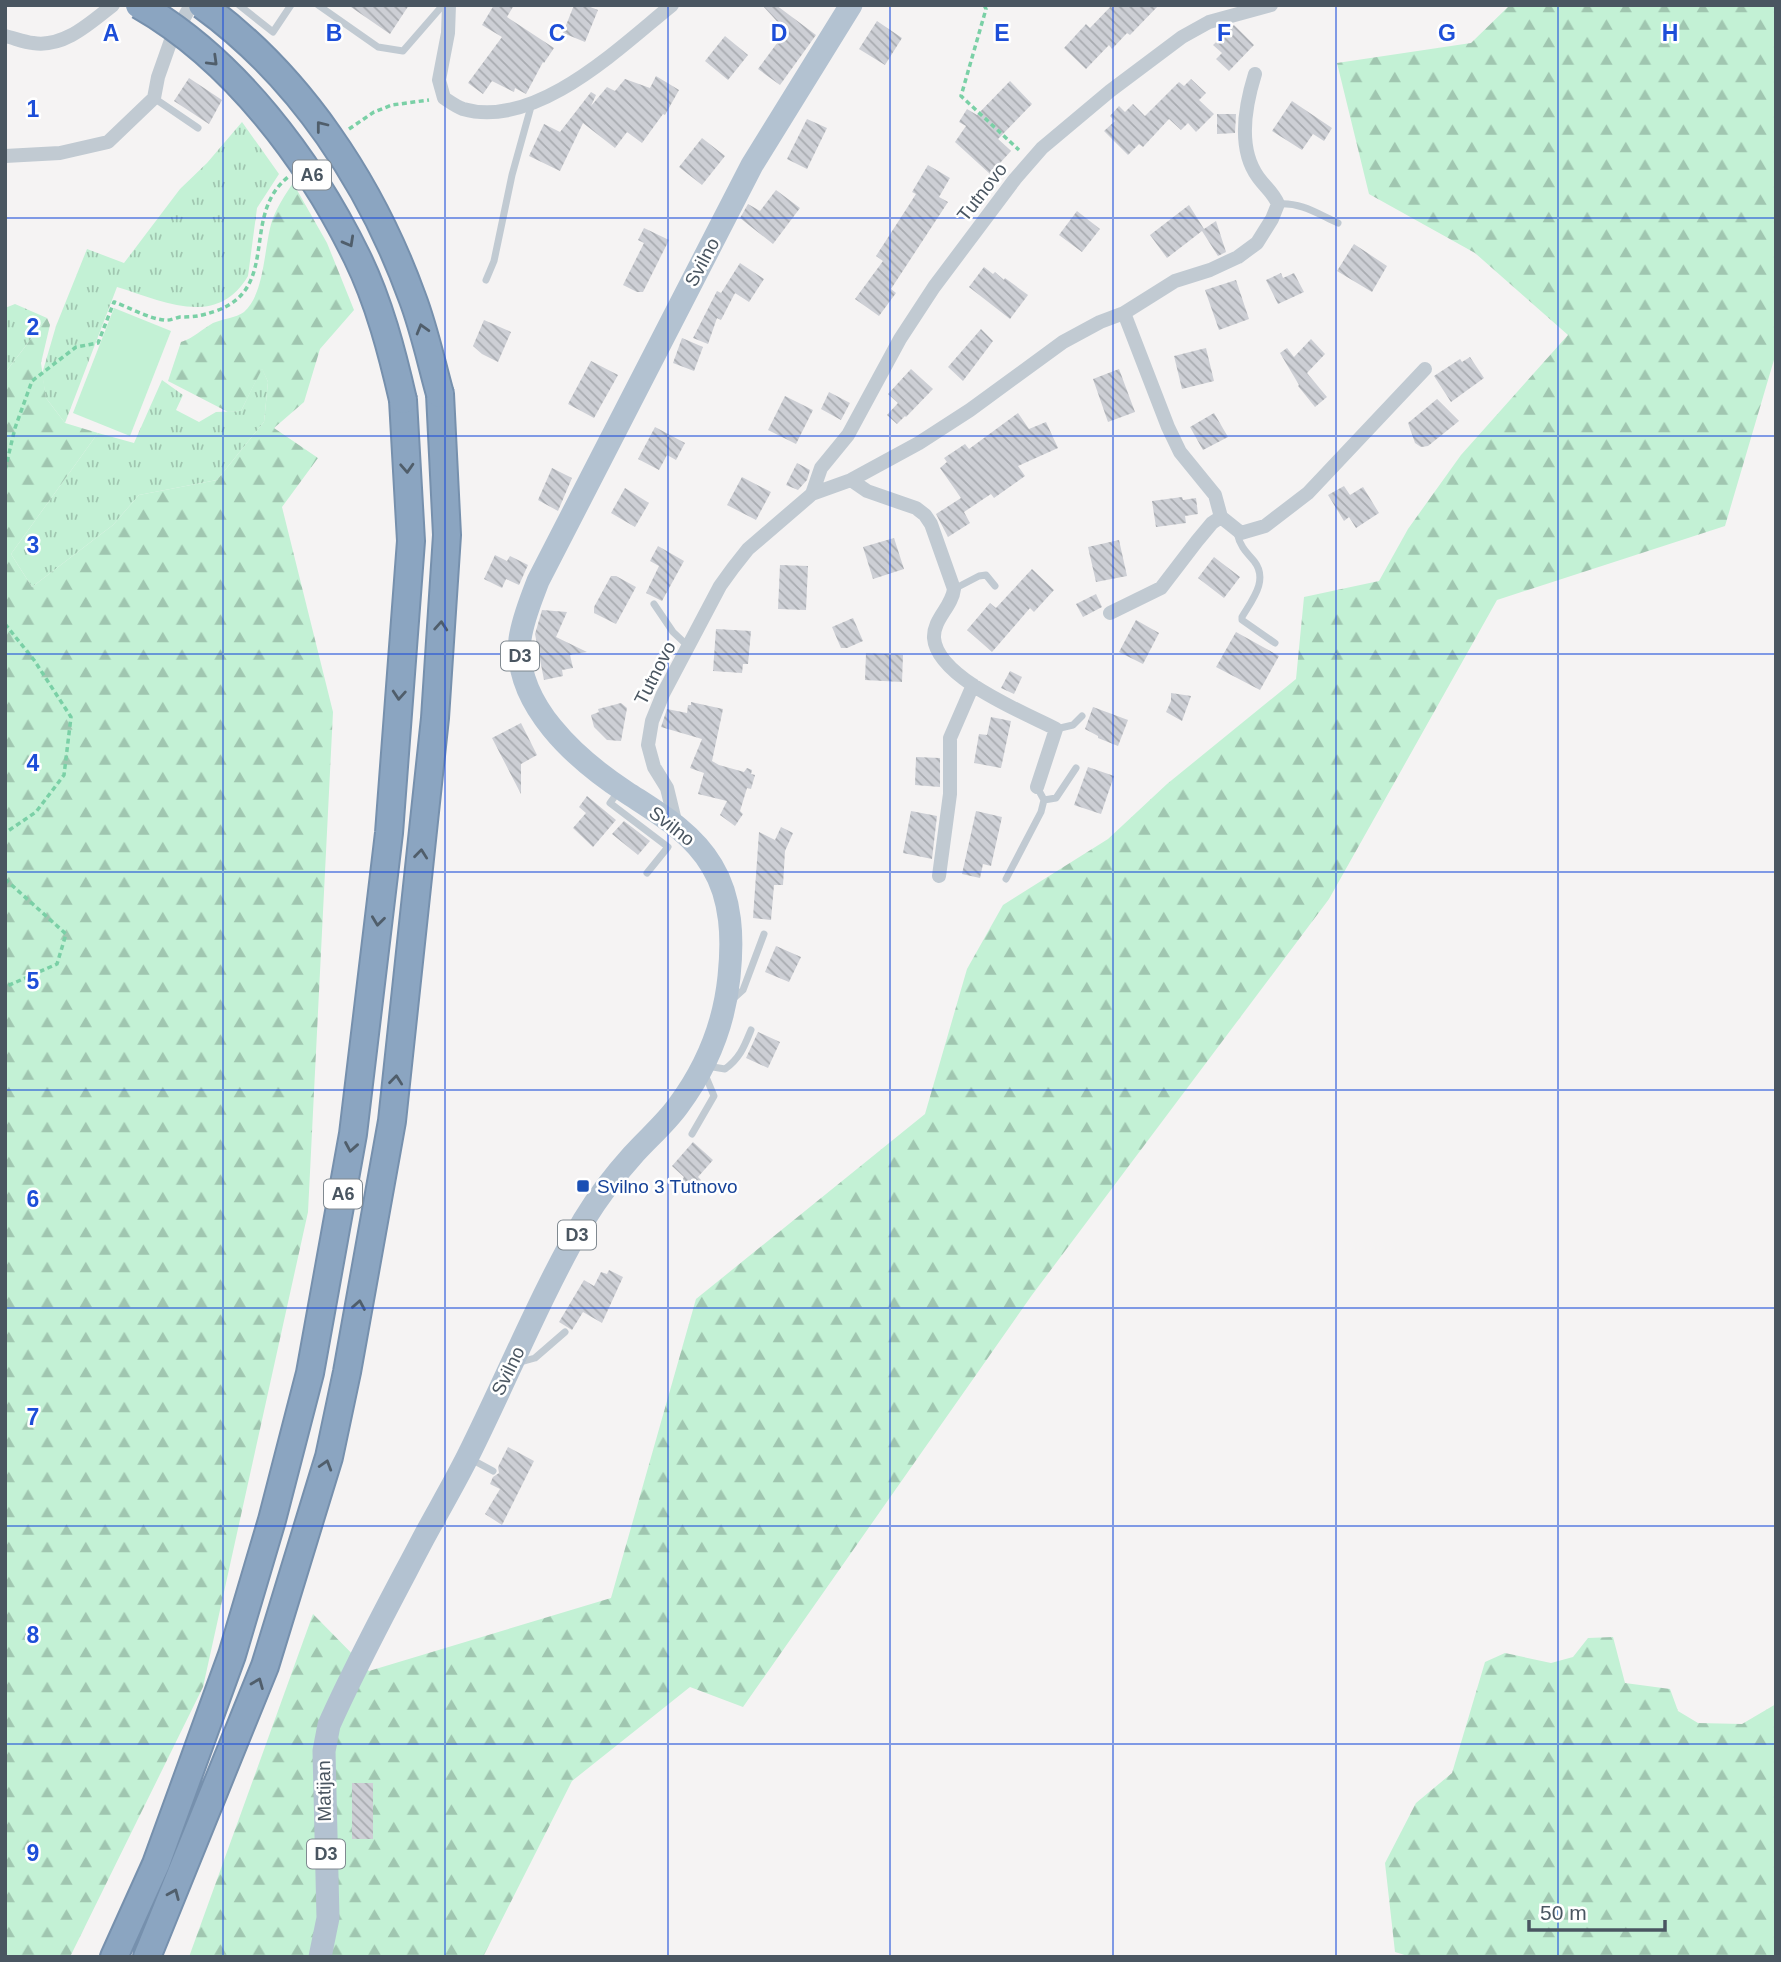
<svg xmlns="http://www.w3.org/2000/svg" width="1781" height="1962" viewBox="0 0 1781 1962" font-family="Helvetica,sans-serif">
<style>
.grass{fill:url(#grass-tufts)}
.forest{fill:url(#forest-firs)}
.pitch{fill:#c3f1d5}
.building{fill:url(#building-back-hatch)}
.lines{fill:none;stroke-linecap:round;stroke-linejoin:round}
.motorway-casing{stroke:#7690ad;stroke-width:30}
.path{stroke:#7ad0a6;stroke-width:3.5;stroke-dasharray:5 3.5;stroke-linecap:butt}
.service{stroke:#c1cad2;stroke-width:7}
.minor{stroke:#c1cad2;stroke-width:14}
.primary{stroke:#b3c2d1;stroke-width:23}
.motorway{stroke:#8ba5c1;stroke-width:26}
.motorway-bridge-casing{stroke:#7690ad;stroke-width:30;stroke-linecap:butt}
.motorway-bridge{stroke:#8ba5c1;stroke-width:26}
.oneway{stroke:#505e6b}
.grid{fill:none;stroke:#1d4ed8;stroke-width:2;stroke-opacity:0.55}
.transit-dot{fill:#1a4fb4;stroke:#fff;stroke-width:2.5}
.labels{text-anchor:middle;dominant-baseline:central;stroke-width:5;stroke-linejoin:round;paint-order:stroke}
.shield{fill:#fff;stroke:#808990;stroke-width:2}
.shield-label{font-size:18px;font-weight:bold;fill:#4a5661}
.street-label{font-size:19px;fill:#4a5661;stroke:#fff}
.transit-label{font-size:19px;fill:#164399;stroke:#fff;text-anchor:start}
.grid-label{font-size:23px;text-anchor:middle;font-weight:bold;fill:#1d4ed8;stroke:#fff;stroke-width:5;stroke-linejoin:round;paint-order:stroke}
</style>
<defs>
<pattern id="grass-tufts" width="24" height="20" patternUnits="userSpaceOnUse" patternTransform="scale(1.75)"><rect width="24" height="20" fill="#c3f1d5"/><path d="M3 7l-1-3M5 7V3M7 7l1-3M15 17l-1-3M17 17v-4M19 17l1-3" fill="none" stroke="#a0c6b0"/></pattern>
<pattern id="forest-firs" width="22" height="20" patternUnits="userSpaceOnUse" patternTransform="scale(1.75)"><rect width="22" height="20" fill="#c3f1d5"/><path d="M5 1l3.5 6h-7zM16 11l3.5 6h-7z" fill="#a0c6b0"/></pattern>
<pattern id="building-back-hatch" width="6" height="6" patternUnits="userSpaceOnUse" patternTransform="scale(1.75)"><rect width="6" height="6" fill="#cdcfd5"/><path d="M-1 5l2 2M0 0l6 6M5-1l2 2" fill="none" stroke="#a8abb0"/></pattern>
</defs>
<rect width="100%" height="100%" fill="#f5f3f3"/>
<path class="grass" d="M242,122L279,174L257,208L248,276C217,329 163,301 117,287L65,423L46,398L42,374L56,326L87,249L124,263L180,189L207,163Z
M15,304L47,318L5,373V308Z
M262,368L268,382L264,422L217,480L139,495L113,525L32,587L11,554L98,433L134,443L162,380L183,395L176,410L199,422L216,412L241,411Z"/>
<path class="forest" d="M1510,5H1776V353L1725,526L1497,600L1329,899L1032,1295L743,1707L690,1687L572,1781L483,1957H189L313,1614L369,1671L611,1598L696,1299L925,1114L967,969L1003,905L1108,839L1167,784L1296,679L1304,597L1379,581L1408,529L1461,455L1568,335L1475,253L1369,194L1337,63L1471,43Z
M293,183L327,243L354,310L320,349L304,402L274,428L318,458L282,507L333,712L308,1212L203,1687L70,1957H5V373L47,318L50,325L41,363L46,398L65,423L98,433L11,554L32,587L113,525L139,495L217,480L264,422L268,382L262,369L241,411L228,412L168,381L181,342C194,338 202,329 213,323C222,319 236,318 244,312C265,294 264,246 272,221C277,207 285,195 293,183Z
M1613,1637L1625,1683L1670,1689L1678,1711L1698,1723L1742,1724L1776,1704V1957H1411L1395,1952L1385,1863L1416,1803L1452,1773L1485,1662L1505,1653L1551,1663L1573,1657L1588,1638Z"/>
<path class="pitch" d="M114,308L171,331L130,436L73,413Z"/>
<path class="building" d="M348,5H409L390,34Z
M494,5H514L507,17L554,48L544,63L543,62L526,94L515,88L514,92L492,81L483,94L468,83L502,37L482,25Z
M574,5H585L598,10L585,42L563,33Z
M762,5H776L816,35L780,85L758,69L786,31Z
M1112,5H1159L1130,35L1127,33L1112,49L1109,45L1086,69L1064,48L1086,24L1090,28Z
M877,21L902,38L885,65L859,49Z
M1234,25L1254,45L1229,71L1216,59L1222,53L1213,45Z
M725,36L748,55L728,80L705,61Z
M656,76L679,90L665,115L663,114L642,143L627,132L615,148L583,123L560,171L529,156L544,124L560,132L591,92L596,95L591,106L607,87L615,91L625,79L650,88Z
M189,78L222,100L209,124L174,101Z
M1191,79L1206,93L1199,100L1214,114L1196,132L1188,123L1181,130L1169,119L1143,147L1139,144L1128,155L1104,131L1115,121L1110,116L1119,106L1125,112L1133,104L1145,116L1179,82L1184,86Z
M1010,81L1032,104L998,139L1011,151L990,174L955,142L966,126L959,122L967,109L977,115Z
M1292,101L1332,128L1324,141L1313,134L1302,150L1272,131Z
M1217,114H1236L1235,133L1217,134Z
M807,119L827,128L807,169L787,159Z
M702,138L725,156L702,185L679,167Z
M928,165L950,178L939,197L948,202L891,289L896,293L879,316L855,299L883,261L876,256L916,194L912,192Z
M776,190L800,208L773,244L740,218L748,204L760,211Z
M1189,205L1204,229L1216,221L1226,252L1218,256L1202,231L1167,258L1150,235Z
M1077,211L1100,229L1082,252L1059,235Z
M644,228L669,240L643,292H637L623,285L644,243L638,240Z
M1354,244L1387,266L1372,292L1337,271Z
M740,263L764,279L749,302L735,293L721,320L717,318L708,344L693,338L717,291L721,293Z
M984,267L993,274L995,272L1004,280L1005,278L1028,295L1010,319L969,287Z
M1281,273L1283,278L1294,273L1304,292L1278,304L1266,280Z
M1236,280L1249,319L1219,330L1205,290Z
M484,320L511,332L498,362L482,354L473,346Z
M981,329L993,341L963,381L948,367Z
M682,338L703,347L694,371L673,363Z
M1311,339L1325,354L1307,373L1327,397L1315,407L1298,386L1299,385L1280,353L1287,348L1294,357Z
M1206,348L1214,381L1182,389L1174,356Z
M1470,357L1484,378L1451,402L1434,376L1460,359L1462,362Z
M591,361L618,375L594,418L568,404Z
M911,369L933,389L906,417L905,416L897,424L887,415L898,403L888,394Z
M1119,369L1135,412L1108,422L1093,379Z
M829,392L850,403L841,420L821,409Z
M785,396L813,410L796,444L768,430Z
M1437,399L1459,421L1428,446L1421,447L1415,443L1408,423Z
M1018,413L1029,429L1046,422L1058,448L1018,466L1025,476L994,498L991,494L964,512L970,523L948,537L936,514L961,498L940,468L947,462L944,458L965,444L969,449Z
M1214,413L1228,437L1203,450L1190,427Z
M655,427L685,443L676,460L667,455L659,470L638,459Z
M797,463L810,470L807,480L798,490L786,485Z
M552,468L572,478L558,511L538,500Z
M742,477L771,492L756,520L727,505Z
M1344,486L1350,495L1363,487L1379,513L1356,528L1349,517L1344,521L1328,495Z
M625,488L649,503L635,527L611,513Z
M1182,497L1183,500L1196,498L1198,514L1185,516L1186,523L1156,527L1152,501Z
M894,538L904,569L873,579L863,547Z
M1119,540L1127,576L1096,582L1088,547Z
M658,546L684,561L662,601L646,593L659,566L650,561Z
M495,555L507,561L510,556L528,565L519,585L506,579L502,588L484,579Z
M1214,557L1240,577L1224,598L1198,578Z
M780,565L808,566L806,610L778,609Z
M1032,569L1054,590L1034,612L1030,608L992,652L967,630L990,603L996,608Z
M611,576H616L636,587L616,624L594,613V607Z
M1096,594L1102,607L1083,617L1076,604Z
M542,610L567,612L556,637L587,652L570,655L573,668L562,670L563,676L544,680L535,634Z
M853,618L863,641L847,648H841L832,627Z
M1136,620L1159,633L1143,664L1119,652Z
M716,629L751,631L748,664H743L742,673L713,671Z
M1236,632L1279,656L1260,690L1216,667Z
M866,653L903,655L902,682L865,680Z
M1010,671L1022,677L1014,694L1001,688Z
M1171,693L1191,696L1182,721L1166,712L1171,701Z
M691,702L723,709L712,761L719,765L744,772L747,768L752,770L751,774L755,775L751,789L747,788L740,811L743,814L735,826L720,815L727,801L698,794L704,773L690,768L702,739L661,727L667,709L687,713L688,705H691Z
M621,703L627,708L621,741L607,740L594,727L591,715L599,712L598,709Z
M1093,707L1128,720L1118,746L1098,738V736L1085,729Z
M991,717L1011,721L1001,768L974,763L979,734L987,735Z
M521,723L537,755L521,764V794L492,738Z
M916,757L940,758V787L915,785Z
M1088,767L1114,776L1101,814L1074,805Z
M587,796L616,820L593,847L573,828L586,813L579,807Z
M911,811L937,816L932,859L903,853Z
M976,811L1002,817L991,866L983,864L980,878L962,874Z
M624,821L650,841L638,855L612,834Z
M781,827L793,833L785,851L783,885H774L771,920L753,918L759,832L775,840Z
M776,946L801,957L789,982L765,972Z
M758,1032L780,1042L768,1068L746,1058Z
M693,1142L713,1160L698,1177L701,1180L691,1192L680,1182L684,1177L672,1166Z
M609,1270L623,1277L602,1323L583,1312L572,1330L559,1322L584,1280L594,1286L601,1272L607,1274Z
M508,1447L534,1461L502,1525L485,1514L500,1489L490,1484L493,1477L499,1473L498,1467Z
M352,1783H373V1839H352Z"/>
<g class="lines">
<defs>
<path id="motorway" d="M114,1957L156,1864L232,1655L272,1520L310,1373L353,1134L389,833L411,541L403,400
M147,1957L265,1666L329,1457L347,1372L392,1121L435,718L447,535L440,394"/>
</defs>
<use href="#motorway" class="motorway-casing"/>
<path class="path" d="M984,5L986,9L961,96L1019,150
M349,129L374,112L392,105L429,100
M5,470L15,428L32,381L76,347L98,343L114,302C128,307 150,319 164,320C169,321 175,318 180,317C196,317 200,316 216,311C281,288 240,216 288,177
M5,624L34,660L71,717L64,775L36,812L5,833
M5,879L66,934L57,964L5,987"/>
<path class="service" d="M239,5L273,32L291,5
M318,5L378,47L403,51L443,5
M154,98L198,128
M1278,204C1301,202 1318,214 1338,223
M486,280L494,261L512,175L532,103
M1237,533C1240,546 1245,551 1254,561C1269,580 1252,600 1242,617V620L1275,643
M954,589L979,576L986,575L995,586
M654,604L673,632L689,647
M1056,729L1073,725L1082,716
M618,792L610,803L668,847L647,873
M1044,800L1056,798L1076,768
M1006,879L1041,812L1044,800L1037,787
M733,999L743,990L764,934
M707,1066L725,1069C740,1058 744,1047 751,1030
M692,1134L714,1096L704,1072
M517,1363L535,1358L565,1332
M469,1458L493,1471"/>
<path class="minor" d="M449,5L448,33L439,80L444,98C450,102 457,107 463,109C536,130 620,47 672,5
M5,36C14,38 24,42 33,43C64,48 90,23 113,5
M5,156L60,153L108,142L154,98L158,77L170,43L191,5
M1124,313L1168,427L1180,452L1215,495L1221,517L1241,533L1265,526L1308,493L1425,369
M851,480L867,491L916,508L925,515L931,524L954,589C952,607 933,619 934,638C937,678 1025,713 1056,729L1037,787
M812,494L851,480L919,443L970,410L1063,342L1100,322L1124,313L1175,281L1210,270L1238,257L1257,243L1272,219L1278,204C1273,192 1265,187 1258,177C1237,148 1245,106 1255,74
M1110,613L1161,588L1197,541L1212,523L1221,517
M676,825L667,788L654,767L648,745L652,721L663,694L720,586L733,568L748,549L812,494L821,468L848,435L900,339L934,287L1015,179L1042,148L1110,91L1182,37L1209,22L1271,5
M939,876L950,794V738L973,685"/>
<path class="primary" d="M320,1957L328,1918L324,1751L329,1725C357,1662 391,1600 423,1539C438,1511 454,1484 468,1456C507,1378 540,1296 584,1220C598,1197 614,1176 632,1156C647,1139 665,1124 678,1106C707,1067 724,1026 729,977C733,939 732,899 712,866C692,832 658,813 626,792C577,760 513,704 520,639C523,618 531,600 538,581L752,165L851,5"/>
<use href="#motorway" class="motorway"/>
<defs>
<path id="motorway-bridge" d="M139,5C234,59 310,161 357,257C379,302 392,352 403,400
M202,5C300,76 371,184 412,297C424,328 431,362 440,394"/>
</defs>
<use href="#motorway-bridge" class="motorway-bridge-casing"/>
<use href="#motorway-bridge" class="motorway-bridge"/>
</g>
<defs><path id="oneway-chevron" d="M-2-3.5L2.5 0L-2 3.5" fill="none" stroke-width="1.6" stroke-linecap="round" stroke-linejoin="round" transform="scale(1.75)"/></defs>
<g class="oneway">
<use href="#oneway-chevron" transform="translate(213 61) rotate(44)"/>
<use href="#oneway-chevron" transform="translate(321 126) rotate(-128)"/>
<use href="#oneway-chevron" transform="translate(349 242) rotate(61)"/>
<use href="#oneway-chevron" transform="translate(422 329) rotate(-106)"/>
<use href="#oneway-chevron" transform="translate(407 468) rotate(87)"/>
<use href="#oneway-chevron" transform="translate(441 626) rotate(-86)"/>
<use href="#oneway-chevron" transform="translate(399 695) rotate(94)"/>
<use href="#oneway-chevron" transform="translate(421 854) rotate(-84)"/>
<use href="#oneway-chevron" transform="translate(378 921) rotate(97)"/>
<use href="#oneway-chevron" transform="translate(396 1080) rotate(-84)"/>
<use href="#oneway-chevron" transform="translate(351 1147) rotate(100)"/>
<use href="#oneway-chevron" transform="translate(359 1305) rotate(-80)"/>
<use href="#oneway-chevron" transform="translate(326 1465) rotate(-73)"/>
<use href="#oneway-chevron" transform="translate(258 1683) rotate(-68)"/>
<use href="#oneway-chevron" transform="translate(174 1894) rotate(-67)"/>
</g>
<path class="grid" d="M223,5V1957M445,5V1957M668,5V1957M890,5V1957M1113,5V1957M1336,5V1957M1558,5V1957M5,218H1776M5,436H1776M5,654H1776M5,872H1776M5,1090H1776M5,1308H1776M5,1526H1776M5,1744H1776"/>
<rect class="transit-dot" x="576" y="1179" width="14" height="14" rx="3.5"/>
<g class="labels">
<g class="shield">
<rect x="293" y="160.5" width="38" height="29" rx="5"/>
<rect x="501" y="641.5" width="38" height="29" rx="5"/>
<rect x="324" y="1179.5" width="38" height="29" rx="5"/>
<rect x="558" y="1220.5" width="38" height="29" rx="5"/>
<rect x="307" y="1839.5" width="38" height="29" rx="5"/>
</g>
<g class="shield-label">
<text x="312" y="175">A6</text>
<text x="520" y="656">D3</text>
<text x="343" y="1194">A6</text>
<text x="577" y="1235">D3</text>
<text x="326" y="1854">D3</text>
</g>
<g class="street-label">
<text transform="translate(982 192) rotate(-52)">Tutnovo</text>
<text transform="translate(702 262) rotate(-62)">Svilno</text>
<text transform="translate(655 673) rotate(-63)">Tutnovo</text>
<text transform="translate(672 826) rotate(38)">Svilno</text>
<text transform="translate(508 1371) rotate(-64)">Svilno</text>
<text transform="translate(324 1791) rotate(-91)">Matijan</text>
</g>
<g class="transit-label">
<text x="597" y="1186">Svilno 3 Tutnovo</text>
</g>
</g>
<g class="grid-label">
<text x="111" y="41">A</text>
<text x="334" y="41">B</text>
<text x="557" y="41">C</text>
<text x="779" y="41">D</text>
<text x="1002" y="41">E</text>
<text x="1224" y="41">F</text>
<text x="1447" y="41">G</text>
<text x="1670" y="41">H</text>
<text x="33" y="117">1</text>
<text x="33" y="335">2</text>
<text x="33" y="553">3</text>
<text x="33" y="771">4</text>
<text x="33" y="989">5</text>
<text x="33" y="1207">6</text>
<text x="33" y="1425">7</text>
<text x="33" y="1643">8</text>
<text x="33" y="1861">9</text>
</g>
<rect width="1781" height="1962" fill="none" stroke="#4a5661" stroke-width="14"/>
<path d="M1529 1920v10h136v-10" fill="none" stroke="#4a5661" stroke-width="3.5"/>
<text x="1540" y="1920" font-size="21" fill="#4a5661" stroke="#ffffff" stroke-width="5" paint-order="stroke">50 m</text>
</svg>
